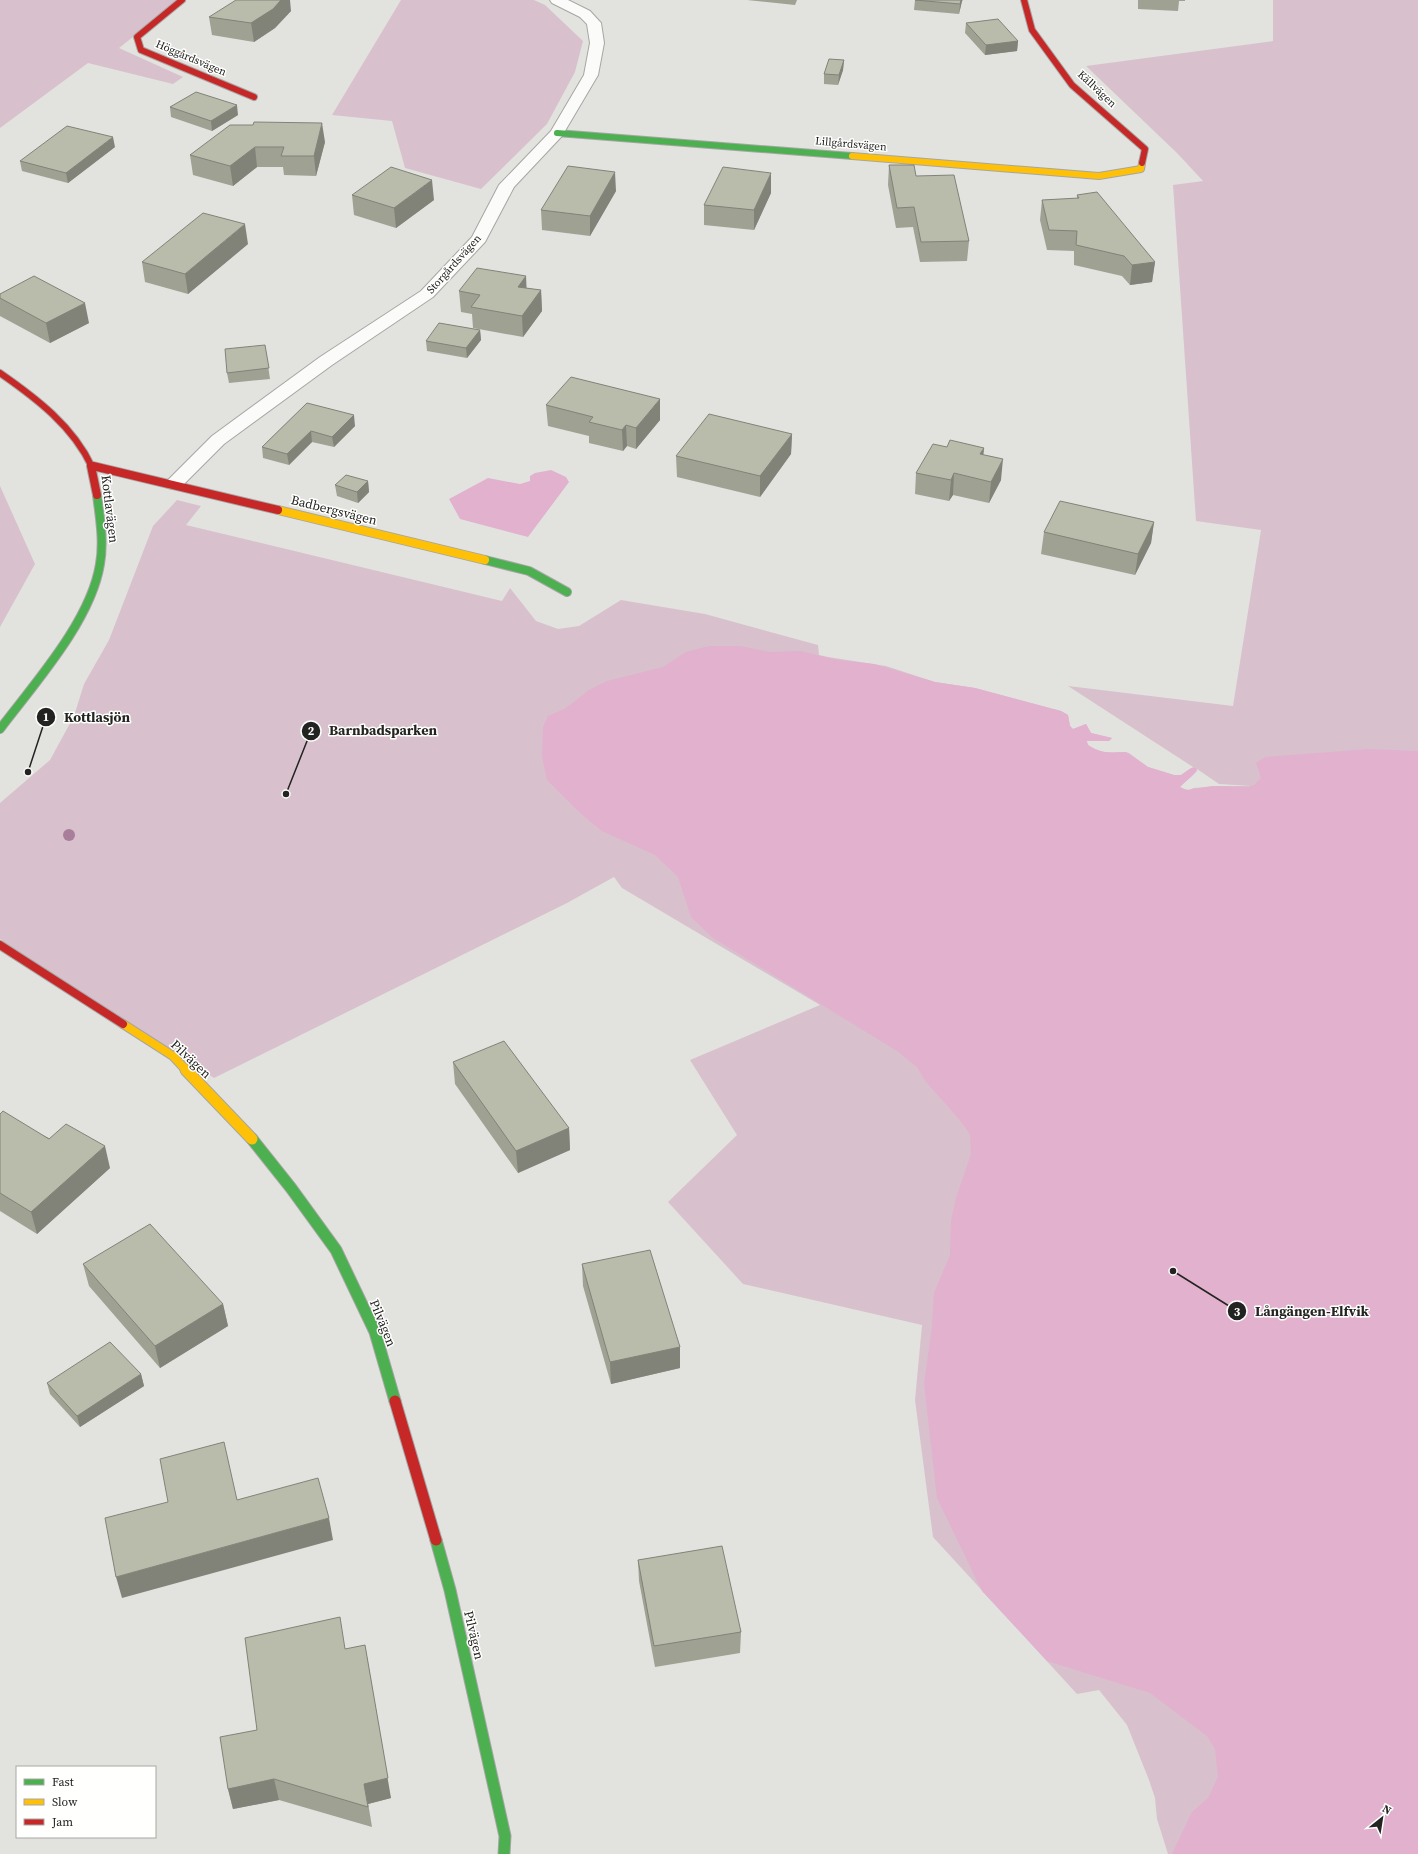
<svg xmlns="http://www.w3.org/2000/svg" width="1418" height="1854" viewBox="0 0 1418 1854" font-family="'Source Serif 4',serif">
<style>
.green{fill:#d8c1cd;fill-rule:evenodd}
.water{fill:#e1b1ce}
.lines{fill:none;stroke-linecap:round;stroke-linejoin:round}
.street-casing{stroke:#a6a6a4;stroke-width:2}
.fast-far2-casing{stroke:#a6a6a4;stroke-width:8}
.fast-far1-casing{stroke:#a6a6a4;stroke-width:10}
.fast-casing{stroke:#a6a6a4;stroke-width:13}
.slow-far2-casing{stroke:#a6a6a4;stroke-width:8}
.slow-far1-casing{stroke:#a6a6a4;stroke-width:10}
.slow-casing{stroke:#a6a6a4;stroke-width:13}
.jam-far2-casing{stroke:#a6a6a4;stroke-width:8}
.jam-far1-casing{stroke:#a6a6a4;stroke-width:10}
.jam-casing{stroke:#a6a6a4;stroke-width:13}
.street{fill:#fbfbfa;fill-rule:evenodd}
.fast-far2{stroke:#4caf50;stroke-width:6}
.fast-far1{stroke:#4caf50;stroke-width:8}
.fast{stroke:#4caf50;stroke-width:11}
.slow-far2{stroke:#ffc107;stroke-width:6}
.slow-far1{stroke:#ffc107;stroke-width:8}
.slow{stroke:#ffc107;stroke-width:11}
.jam-far2{stroke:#c62828;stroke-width:6}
.jam-far1{stroke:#c62828;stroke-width:8}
.jam{stroke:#c62828;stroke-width:11}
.tree{fill:#a97e9a}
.wall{fill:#9fa193}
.shaded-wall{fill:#828378}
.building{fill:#b9bbab;stroke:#828378}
.labels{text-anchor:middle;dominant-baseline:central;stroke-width:3;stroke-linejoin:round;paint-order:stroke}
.far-street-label{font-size:11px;fill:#232321;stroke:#fffffe}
.street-label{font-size:13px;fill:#232321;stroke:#fffffe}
.leader{fill:none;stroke:#232321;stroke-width:1.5}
.callout-dot{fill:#232321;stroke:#fffffe;stroke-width:1.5}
.mark-label{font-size:12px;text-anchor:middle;font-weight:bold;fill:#fff}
.callout-label{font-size:14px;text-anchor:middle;font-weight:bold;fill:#232321;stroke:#fffffe;stroke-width:3;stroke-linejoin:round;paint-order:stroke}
</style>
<rect width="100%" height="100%" fill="#e2e3df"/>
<path class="green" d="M0,0H180L119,48L183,77L173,84L88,63L0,128Z
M401,0H534L545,5L583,41L575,72L547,124L481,189L405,168L392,121L332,115Z
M1273,0H1418V1854H1168L1157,1819L1155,1798L1149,1780L1127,1725L1099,1690L1077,1694L933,1537L915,1400L922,1325L743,1284L668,1202L737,1135L690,1060L820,1005L622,888L614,877L567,903L214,1078L0,939V803L50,760L74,716L84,684L109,640L153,526L177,500L201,506L186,525L502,601L510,588L536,621L558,629L579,626L621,600L705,614L818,645L819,655L828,657L886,666L935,682L975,688L1061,711L1068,715L1070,726L1073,729L1086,724L1091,733L1112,738L1109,741H1087C1090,759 1118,749 1129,753L1148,767L1174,775H1181L1193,767L1068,686L1233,706L1261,530L1196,521L1173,185L1203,181L1178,154L1086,66L1273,41ZM1197,769L1219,784L1251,786H1221L1193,788L1190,790L1182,789L1180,787C1185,780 1194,777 1197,769Z
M0,486L35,564L0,627Z"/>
<path class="water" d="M551,470L566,477L569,482L528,537L460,519L449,499L488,478L520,484L530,481V476L535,473Z
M709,646H740L770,652L800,651L838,660L874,664L935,682L975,688L1061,711L1068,715L1070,726L1073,729L1086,724L1091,733L1112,738L1109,741H1086L1088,745C1102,754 1111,753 1126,752L1148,767L1174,775H1181L1191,768H1196L1197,771L1180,787L1187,790L1212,786L1249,787L1254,785L1261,778L1256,763L1265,757L1369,749L1418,751V1854H1172L1192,1812L1208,1798L1218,1777L1215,1749L1207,1736L1150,1693L1047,1661L982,1591L937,1498L924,1384L932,1327L934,1293L950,1255L951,1221L956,1198L971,1154L970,1134L959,1119L926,1082L917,1067L897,1051L713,938L691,917L678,877L655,855L602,831L580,813L547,780L542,756L543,727L548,716L566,708L589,690L607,681L663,667L686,652Z"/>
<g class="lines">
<defs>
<path id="street" d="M550,0H568L590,11L601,23L604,43L598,75L562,136L514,187L485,242L433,297L332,365L224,444L180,488L174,489L168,488L165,484L168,480L212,436L320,357L421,291L472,237L499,185L551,131L584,75L590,43L587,24L580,17L552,3Z"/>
<path id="fast-far2" d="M557,133L852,156"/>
<path id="fast-far1" d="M485,560L529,571L567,592
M0,729C34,684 91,621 100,564C104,542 100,518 97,495"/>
<path id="fast" d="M252,1139L291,1188L336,1250L375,1332L395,1401
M436,1540L450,1590L505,1836L504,1854"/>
<path id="slow-far2" d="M852,156L1099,176L1141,169L1142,163"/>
<path id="slow-far1" d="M278,510L485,560
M123,1024L173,1056L187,1071"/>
<path id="slow" d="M186,1070L252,1139"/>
<path id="jam-far2" d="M182,0L137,37L141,50L254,97
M1024,0L1032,30L1072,85L1145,149L1142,163
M0,373C36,398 73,426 92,467
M90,465L97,467"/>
<path id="jam-far1" d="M91,466L97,495
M93,466L278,510
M0,945L123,1024"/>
<path id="jam" d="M395,1401L436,1540"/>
</defs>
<use href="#street" class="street-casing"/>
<use href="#fast-far2" class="fast-far2-casing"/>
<use href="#fast-far1" class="fast-far1-casing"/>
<use href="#fast" class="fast-casing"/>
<use href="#slow-far2" class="slow-far2-casing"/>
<use href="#slow-far1" class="slow-far1-casing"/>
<use href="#slow" class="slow-casing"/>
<use href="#jam-far2" class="jam-far2-casing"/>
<use href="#jam-far1" class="jam-far1-casing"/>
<use href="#jam" class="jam-casing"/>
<use href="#street" class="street"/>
<use href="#fast-far2" class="fast-far2"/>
<use href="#fast-far1" class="fast-far1"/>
<use href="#fast" class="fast"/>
<use href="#slow-far2" class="slow-far2"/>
<use href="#slow-far1" class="slow-far1"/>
<use href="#slow" class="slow"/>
<use href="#jam-far2" class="jam-far2"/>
<use href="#jam-far1" class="jam-far1"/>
<use href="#jam" class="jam"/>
</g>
<circle class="tree" cx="69" cy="835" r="6"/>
<path class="wall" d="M747,0H797L795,5Z
M915,0L962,1L959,14L914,10Z
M1138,0H1185V1H1179L1178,11L1138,9Z
M291,11L275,28L254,42L212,35L209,17Z
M966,23L1018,41L1017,51L985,55L965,33Z
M844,60L843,70L838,85L824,84V74Z
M170,107L238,115L212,131L171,117Z
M253,125L325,142L316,176L284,175L283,167H257L233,186L193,175L190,155Z
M115,147L68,183L22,171L20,161Z
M889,165L916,176L969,241L967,261L920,262L913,227L896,228L888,185Z
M616,191L590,236L542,230L541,210Z
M771,193L754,230L704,225V205Z
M352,195L434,200L396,228L354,215Z
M1077,195L1155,262L1152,282L1130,285L1122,276L1074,265V251L1047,250L1040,220L1042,200L1077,199Z
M248,244L188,294L145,282L142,262Z
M526,276V288L541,290L542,311L523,337L473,328L472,314L461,312L459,291Z
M0,294L89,323L50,343L0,316Z
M480,330L481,340L467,358L427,351L426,341Z
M265,345L270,379L229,383L227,373Z
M307,403L355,426L334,447L312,442L289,465L263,458L262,447Z
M546,405L660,420L636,449L627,446L623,451L589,443V436L548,426Z
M792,434L791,454L760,497L677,477L676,456Z
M947,447L984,448L983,455L1001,480L989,503L953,495L949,501L915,494L916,473Z
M368,481L369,492L358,503L337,496L335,485Z
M1154,522L1151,543L1135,575L1041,554L1044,532Z
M453,1062L569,1128L570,1150L518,1173L455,1084Z
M0,1114L110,1168L37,1234L0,1211Z
M83,1264L223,1304L228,1326L160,1368L89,1286Z
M582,1264L680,1347V1368L611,1384L583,1286Z
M141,1374L144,1386L80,1427L50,1394L47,1383Z
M638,1560L741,1632L740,1653L655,1667L639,1581Z
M345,1649L391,1798L368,1804L372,1827L279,1800L233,1809L228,1789L257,1730Z"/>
<path class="shaded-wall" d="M281,0H290L291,11L275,28L254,42L251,23Z
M961,0H963L962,1L959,14L960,4Z
M1018,41L1017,51L985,55L986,45Z
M844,60L843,70L838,85L839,75Z
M237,105L238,115L212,131L211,121Z
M322,123L325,142L316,176L314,156Z
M113,137L115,147L68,183L66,173Z
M255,147L257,167L233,186L230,166Z
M615,172L616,191L590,236V216Z
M771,173V193L754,230V210Z
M432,180L434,200L396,228L394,208Z
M245,224L248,244L188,294L185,274Z
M1155,262L1152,282L1130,285L1132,265Z
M526,276L527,297L518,287Z
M541,290L542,311L523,337L522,316Z
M85,303L89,323L50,343L46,323Z
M480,330L481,340L467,358L466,348Z
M660,399V420L636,449V428Z
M354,415L355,426L334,447L332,437Z
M626,425L627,446L623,451L622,430Z
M311,431L312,442L289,465L287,454Z
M792,434L791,454L760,497V476Z
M984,448L982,469L980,454Z
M1003,459L1001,480L989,503L991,482Z
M954,473L953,495L949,501L951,480Z
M368,481L369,492L358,503L357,492Z
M1154,522L1151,543L1135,575L1138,554Z
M569,1128L570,1150L518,1173L516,1151Z
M105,1146L110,1168L37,1234L31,1212Z
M223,1304L228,1326L160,1368L155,1346Z
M680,1347V1368L611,1384L610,1362Z
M141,1374L144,1386L80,1427L77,1416Z
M329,1518L333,1540L122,1598L116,1577Z
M365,1645L391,1798L368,1804L372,1827L364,1784Z
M274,1779L279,1800L233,1809L228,1789Z"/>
<path class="building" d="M236,0H281L273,9L251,23L209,17Z
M915,0H961L960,4Z
M998,19L1018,41L986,45L966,23Z
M829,59L844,60L839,75L824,74Z
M196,92L237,105L211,121L170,107Z
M254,122L322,123L314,156H281L284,147H255L230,166L190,155L230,125H253Z
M67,126L113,137L66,173L20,161Z
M889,165H914L916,176L954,175L969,241L921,242L914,207L897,208Z
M568,166L615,172L590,216L541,210Z
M391,167L432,180L394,208L352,195Z
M723,167L771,173L754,210L704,205Z
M1097,192L1155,262L1132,265L1124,256L1076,245L1077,231L1049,230L1042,200L1079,198L1077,195Z
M203,213L245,224L185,274L142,262Z
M477,268L526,276L518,287L541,290L522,316L471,307L480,295L459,291Z
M34,276L85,303L46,323L0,298V294Z
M439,323L480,330L466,348L426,341Z
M265,345L269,368L227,373L225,349Z
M571,377L660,399L636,428L626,425L622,430L589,422L593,417L546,405Z
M307,403L354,415L332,437L311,431L287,454L262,447Z
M709,414L792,434L760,476L676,456Z
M950,440L984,448L980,454L1003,459L991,482L954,473L951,480L916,473L933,444L947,447Z
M346,475L368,481L357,492L335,485Z
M1060,501L1154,522L1138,554L1044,532Z
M504,1041L569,1128L516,1151L453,1062Z
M3,1111L49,1139L66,1124L105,1146L31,1212L0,1193V1114Z
M150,1224L223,1304L155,1346L83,1264Z
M650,1250L680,1347L610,1362L582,1264Z
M110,1342L141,1374L77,1416L47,1383Z
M224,1442L237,1500L318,1478L329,1518L116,1577L105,1518L168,1502L160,1459Z
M722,1546L741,1632L654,1646L638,1560Z
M340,1617L345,1649L365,1645L388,1778L364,1784L368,1807L274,1779L228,1789L220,1737L257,1730L245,1638Z"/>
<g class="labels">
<g class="far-street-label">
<text transform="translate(191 58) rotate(23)">Höggårdsvägen</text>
<text transform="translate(1097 89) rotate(43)">Källvägen</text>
<text transform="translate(851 144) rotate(5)">Lillgårdsvägen</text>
<text transform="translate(454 264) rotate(-48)">Storgårdsvägen</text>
</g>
<g class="street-label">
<text transform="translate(110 509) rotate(83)">Kottlavägen</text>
<text transform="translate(334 510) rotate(14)">Badbergsvägen</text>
<text transform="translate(191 1059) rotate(43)">Pilvägen</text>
<text transform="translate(383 1323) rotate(68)">Pilvägen</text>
<text transform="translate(474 1635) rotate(77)">Pilvägen</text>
</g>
</g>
<path class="leader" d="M28 772L46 717M286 794L311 731M1173 1271L1237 1311"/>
<g class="callout-dot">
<circle cx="28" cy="772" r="4"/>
<circle cx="286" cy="794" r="4"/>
<circle cx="1173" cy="1271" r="4"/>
<circle cx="46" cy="717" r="10"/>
<circle cx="311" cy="731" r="10"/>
<circle cx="1237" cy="1311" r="10"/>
</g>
<g class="mark-label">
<text x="46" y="721">1</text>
<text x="311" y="735">2</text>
<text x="1237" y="1316">3</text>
</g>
<g class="callout-label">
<text x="97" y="722">Kottlasjön</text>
<text x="383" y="735">Barnbadsparken</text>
<text x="1312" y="1316">Långängen-Elfvik</text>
</g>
<rect x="16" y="1766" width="140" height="72" fill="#fffffe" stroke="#a7a7a6"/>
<rect x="24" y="1779" width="20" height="6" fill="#4caf50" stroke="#a7a7a6"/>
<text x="52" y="1786" font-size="12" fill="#232321">Fast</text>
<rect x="24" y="1799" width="20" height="6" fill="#ffc107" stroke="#a7a7a6"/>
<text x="52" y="1806" font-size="12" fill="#232321">Slow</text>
<rect x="24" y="1819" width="20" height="6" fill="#c62828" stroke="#a7a7a6"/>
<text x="52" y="1826" font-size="12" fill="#232321">Jam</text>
<g transform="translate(1382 1818) rotate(30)" stroke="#fffffe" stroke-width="3" paint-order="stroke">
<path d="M0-3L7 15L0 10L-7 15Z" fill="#232321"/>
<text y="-6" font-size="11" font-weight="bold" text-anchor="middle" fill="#232321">N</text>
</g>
</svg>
